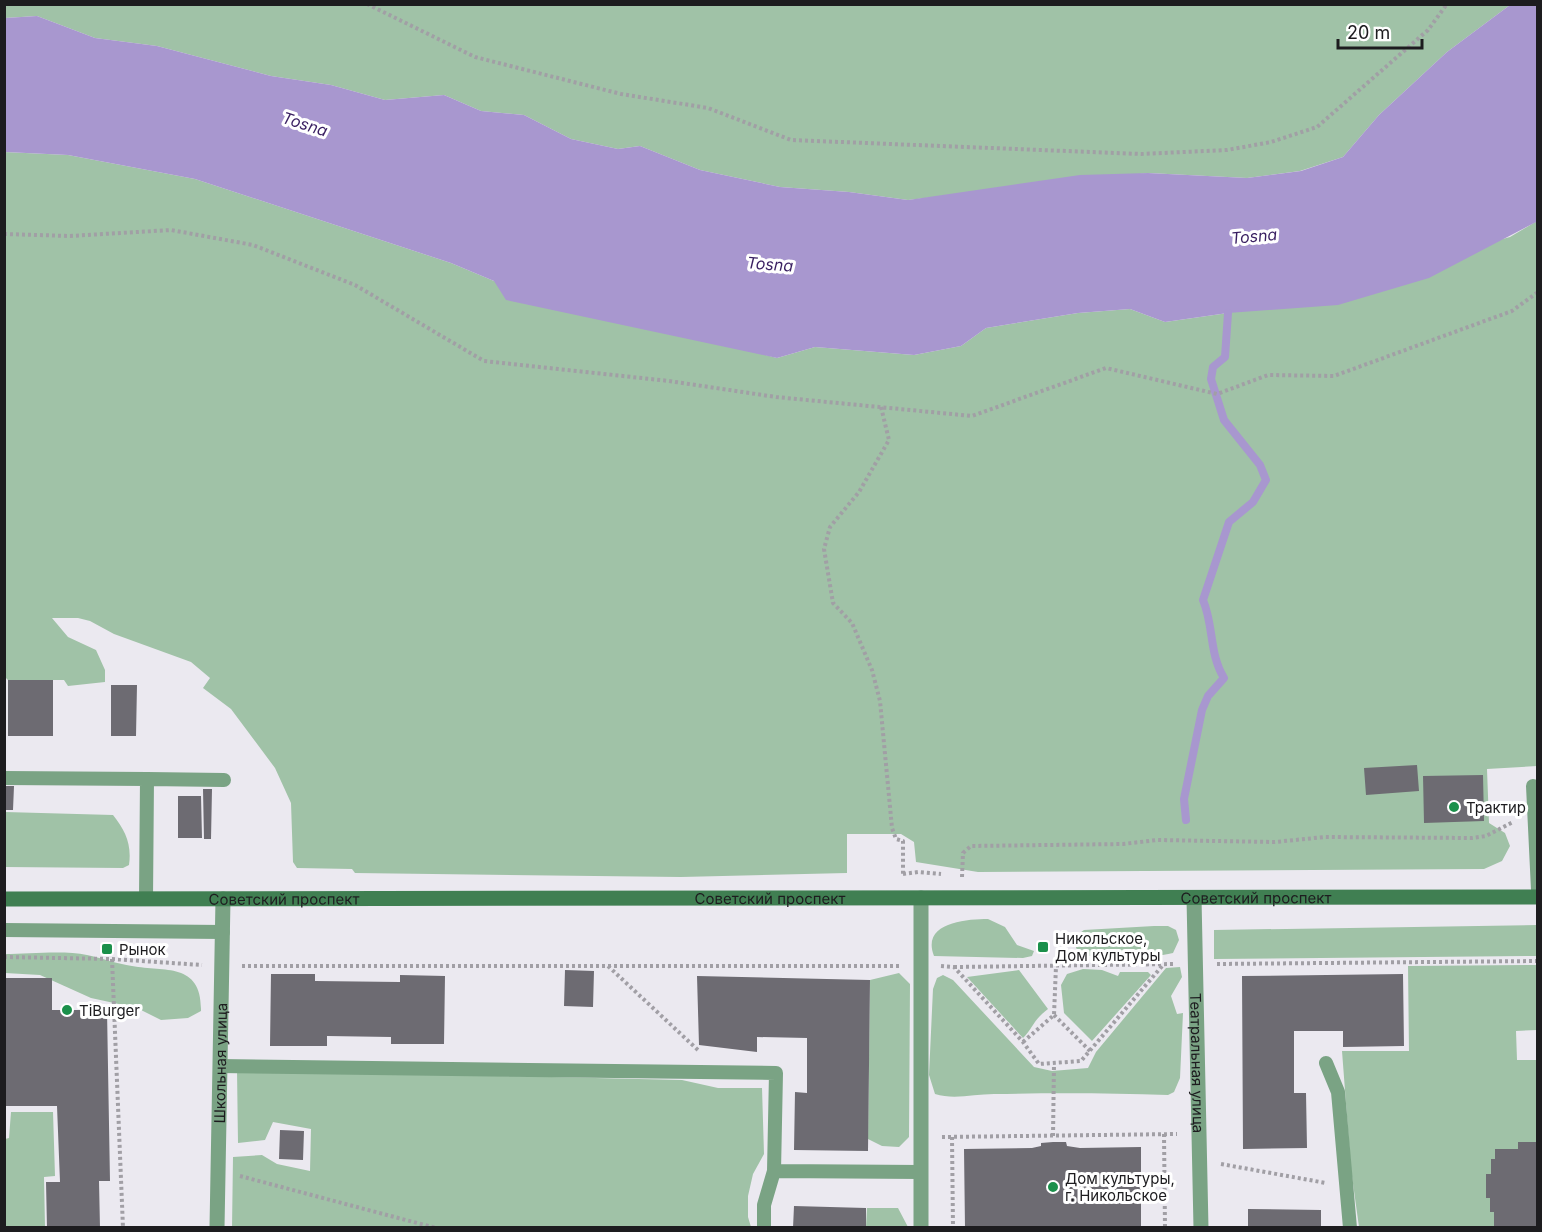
<svg xmlns="http://www.w3.org/2000/svg" width="1542" height="1232" viewBox="0 0 1542 1232" font-family="Inter,sans-serif">
<style>
.green{fill:#a0c2a7}
.water{fill:#a897cf}
.lines{fill:none;stroke-linecap:round;stroke-linejoin:round}
.stream{stroke:#a897cf;stroke-width:8}
.building{fill:#6d6b72}
.path{stroke:#a19fa5;stroke-width:4;stroke-dasharray:3 3;stroke-linecap:butt}
.lane{stroke:#7aa384;stroke-width:14}
.street{stroke:#7aa384;stroke-width:15}
.secondary{stroke:#407f52;stroke-width:15}
.poi-dot{fill:#1b904b;stroke:#fff;stroke-width:2}
.labels{text-anchor:middle;dominant-baseline:central;stroke-width:6;stroke-linejoin:round;paint-order:stroke}
.poi-label{font-size:15px;fill:#1d1c1f;stroke:#fff;text-anchor:start}
.street-label{font-size:15px;fill:#1d1c1f;stroke:#fff}
.water-label{font-size:16px;font-style:italic;fill:#391f61;stroke:#fff}
</style>
<rect width="100%" height="100%" fill="#ebe9f0"/>
<path class="green" d="M5,4L1510,5L1447,52L1379,115L1343,157L1300,171L1247,178L1148,173L908,200L849,192L780,187L700,170L640,146L618,149L571,139L524,115L481,111L444,95L385,100L331,85L271,76L157,46L95,38L37,16L5,18Z
M4,152L68,155L195,179L451,263L494,281L777,358L815,347L914,355L961,346L986,328L1078,313L1130,309L1165,322L1228,313L1510,237L1537,221V766L1487,769L1489,823L1505,833L1510,846L1502,861L1484,869L978,872L916,862L914,842L901,834H847V873L681,877L355,873L352,869L297,868L293,862L291,803L275,768L231,709L203,688L210,678L191,662L114,634L90,621L78,618H52L68,637L96,650L105,670V682L68,686L64,680H8L5,677Z
M5,812L113,815C125,830 132,844 129,865L123,868L5,867Z
M988,919L1005,927L1017,945L1034,951L1032,956L1023,958L934,956C921,923 965,919 988,919Z
M1537,925V956L1214,959V930Z
M1154,926H1168L1176,930L1179,940L1173,953C1152,958 1090,966 1076,948L1077,935L1084,930Z
M5,954C29,954 64,950 87,955C102,958 117,964 132,966C165,972 202,962 201,1011L188,1018L161,1020L137,1008L91,998L40,975L5,973Z
M1537,965V1030L1516,1031L1517,1060H1537V1142H1518V1149H1496L1495,1159H1491V1174H1486V1197L1490,1198V1212H1494V1227H1359L1351,1169L1342,1051H1409L1408,966Z
M1180,967L1182,977L1171,996L1177,1014L1183,1013L1180,1078L1174,1092L1168,1095C1110,1093 1052,1093 994,1094C974,1094 954,1100 935,1094L929,1075L933,989L937,978L943,975L953,980L1034,1067L1052,1071L1088,1068L1096,1052L1166,968Z
M1083,969L1102,970L1118,976L1120,972H1148L1151,975L1092,1041L1064,1013L1061,985L1067,974Z
M1019,970L1048,1009C1033,1020 1034,1027 1023,1038L967,977Z
M899,973L910,984L909,1137L899,1147L882,1146L868,1139L870,980Z
M237,1070L682,1080L718,1088H762L764,1154L753,1174L748,1196V1217L751,1227L232,1228L233,1157L262,1155L277,1164L310,1171L311,1129L273,1122L265,1140L238,1143Z
M11,1112H53L55,1176L44,1177L45,1227H5V1139L9,1138Z
M867,1208H898L908,1227H866Z"/>
<path class="water" d="M1510,5H1537L1538,221L1429,278L1338,305L1228,313L1165,322L1130,309L1078,313L986,328L961,346L914,355L815,347L777,358L506,300L494,281L451,263L195,179L68,155L5,152V18L37,16L95,38L157,46L271,76L331,85L385,100L444,95L481,111L524,115L571,139L618,149L640,146L700,170L780,187L849,192L908,200L1080,175L1148,173L1247,178L1301,171L1343,157L1379,115L1447,52Z"/>
<g class="lines">
<path class="stream" d="M1186,820L1184,799L1202,710L1208,696L1224,678C1209,654 1214,626 1203,600L1229,522L1253,502L1266,480L1260,465L1224,420L1211,379L1213,367L1225,357L1228,313"/>
</g>
<path class="building" d="M8,680H53V736H8Z
M111,685H137L136,736H111Z
M1417,765L1419,791L1366,795L1364,768Z
M1483,775L1484,821L1424,823L1423,776Z
M4,786H14L13,810H4Z
M203,789H212L211,839H204Z
M178,796H201L202,838H178Z
M565,970L594,971L593,1007L564,1006Z
M271,974H315V981L400,982V975L445,976L444,1044H391V1037L327,1036V1046H270Z
M1403,974L1404,1046L1343,1047V1031H1294V1093H1306L1307,1148L1243,1149L1242,976Z
M697,976L870,980L868,1151L794,1150L795,1092L807,1093V1038L757,1037V1052L699,1045Z
M4,978H52V1010H107L110,1181H99L100,1228H47L46,1182H60L57,1106H4Z
M280,1130L304,1131L303,1160L279,1159Z
M1053,1142H1066L1067,1146L1080,1148L1141,1147V1228H965L964,1149L1032,1148L1041,1146V1143Z
M1518,1142H1538V1228H1494V1212H1490V1198H1486V1174H1491V1159H1495V1149H1518Z
M794,1206L866,1208V1228H793Z
M1248,1209L1321,1210V1228H1248Z"/>
<g class="lines">
<path class="path" d="M367,4L475,57L621,94L708,108L791,140L1141,154L1227,150L1271,142L1317,127L1428,30L1447,4
M4,234L70,236L171,230L253,245L355,285L484,361L669,381L776,397L972,416L1106,368L1217,394L1268,375L1334,376L1512,311L1538,292
M881,407L889,440L859,492L830,527L824,549L833,603L852,623L872,670L880,701L892,828L896,839L903,841V874
M903,874L918,872L941,874
M962,877L963,853L971,846L1123,844L1157,840L1275,842L1325,837L1472,838L1486,836L1513,822
M4,957L112,959L202,965
M112,959L123,1228
M1217,964L1538,961
M242,966H901
M608,966L699,1051
M941,966L954,967L1023,1042L1039,1064L1081,1061L1163,965
M954,967L1174,964
M1054,1015L1090,1051
M1023,1042L1054,1015L1056,966
M1164,1134L1165,1228
M1053,1136L1054,1064
M942,1137L1177,1134
M952,1137L953,1228
M1221,1164L1326,1183
M240,1176L436,1228"/>
<path class="lane" d="M4,778L147,779L146,899
M147,779L224,780
M1533,786L1538,890
M4,930L223,932
M1326,1063L1338,1092L1350,1228
M220,1066L776,1073L774,1171L921,1172
M764,1228V1205L774,1171"/>
<g class="street">
<path d="M921,898V1228"/>
<path id="s1" d="M1194,898L1201,1228"/>
<path id="s2" d="M217,1228L223,899"/>
</g>
<path class="secondary" id="s3" d="M4,899L1538,897"/>
</g>
<g class="poi-dot">
<circle cx="1454" cy="807" r="6"/>
<rect x="1037" y="941" width="12" height="12" rx="3"/>
<rect x="101" y="943" width="12" height="12" rx="3"/>
<circle cx="67" cy="1010" r="6"/>
<circle cx="1053" cy="1187" r="6"/>
</g>
<g class="labels">
<g class="poi-label">
<text x="1466" y="807">Трактир</text>
<text x="1055" y="938">Никольское,<tspan x="1055" dy="17">Дом культуры</tspan></text>
<text x="119" y="949">Рынок</text>
<text x="79" y="1010">TiBurger</text>
<text x="1065" y="1178">Дом культуры,<tspan x="1065" dy="17">г. Никольское</tspan></text>
</g>
<g class="street-label">
<text stroke="none"><textPath href="#s3" startOffset="766">Советский проспект</textPath></text>
<text stroke="none"><textPath href="#s3" startOffset="1252">Советский проспект</textPath></text>
<text stroke="none"><textPath href="#s3" startOffset="280">Советский проспект</textPath></text>
<text stroke="none"><textPath href="#s2" startOffset="165">Школьная улица</textPath></text>
<text stroke="none"><textPath href="#s1" startOffset="165">Театральная улица</textPath></text>
</g>
<g class="water-label">
<text transform="translate(305 124) rotate(18)">Tosna</text>
<text transform="translate(1254 236) rotate(-5)">Tosna</text>
<text transform="translate(770 264) rotate(4)">Tosna</text>
</g>
</g>
<rect width="1542" height="1232" fill="none" stroke="#1d1c1f" stroke-width="12"/>
<path d="M1338 39v9h84v-9" fill="none" stroke="#1d1c1f" stroke-width="3"/>
<text x="1347" y="39" font-size="18" fill="#1d1c1f" stroke="#ffffff" stroke-width="4.5" paint-order="stroke">20 m</text>
</svg>
